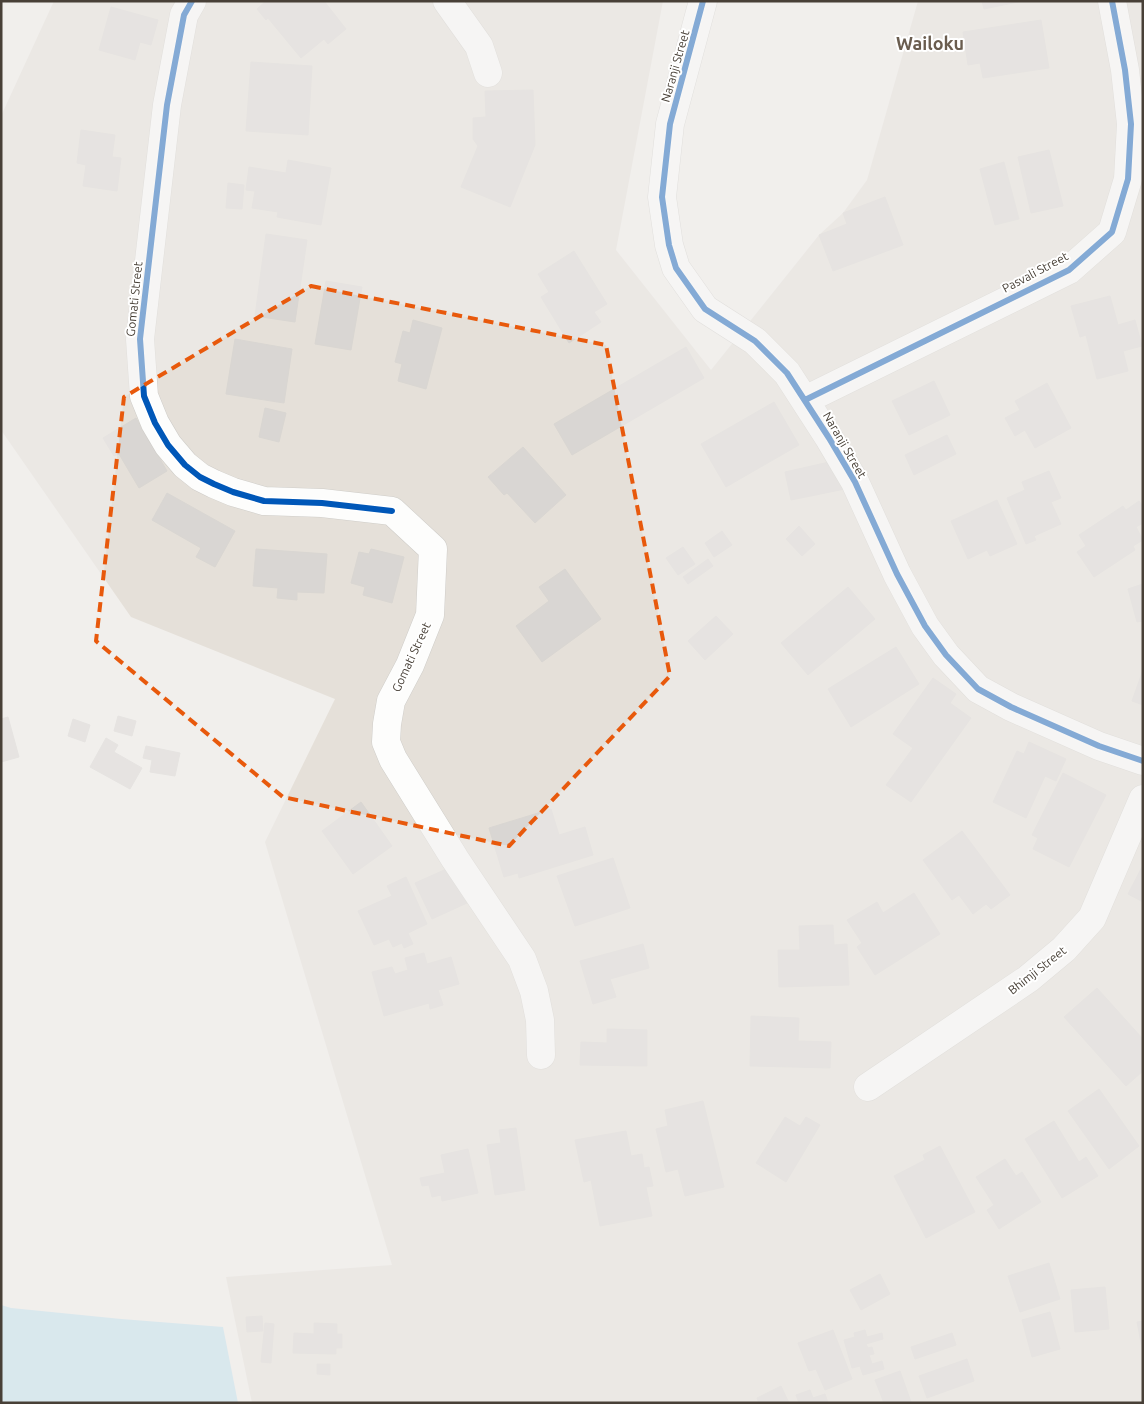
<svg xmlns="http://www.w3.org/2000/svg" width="1144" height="1404" viewBox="0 0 1144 1404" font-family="Ubuntu,sans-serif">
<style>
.residential{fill:#e5e0d9}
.water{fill:#bddfee}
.building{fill:#d9d6d3;stroke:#d9d6d2}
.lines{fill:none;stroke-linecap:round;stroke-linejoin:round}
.minor-casing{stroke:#cfcdc9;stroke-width:29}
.minor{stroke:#fdfdfc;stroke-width:28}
.cycleway-casing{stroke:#fff;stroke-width:9}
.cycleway{stroke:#0057b8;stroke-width:6}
.marked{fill:none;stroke:#e8590c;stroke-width:4;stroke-dasharray:10 6;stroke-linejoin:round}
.labels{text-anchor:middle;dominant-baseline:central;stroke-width:4;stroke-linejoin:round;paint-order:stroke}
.street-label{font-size:12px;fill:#484037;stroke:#fff}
.district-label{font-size:18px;font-weight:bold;fill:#6a5d4f;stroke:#fff}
</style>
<rect width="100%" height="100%" fill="#f1efec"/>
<path class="residential" d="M54,1H663L616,250L711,370L819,235L843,213L867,180L918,1H1143V1403H252L226,1277L392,1265L265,842L335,699L131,617L1,430V116Z"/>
<path class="water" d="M1,1305L11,1308L121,1319L223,1327L238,1403H1Z"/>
<path class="building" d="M266,1H324L346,29L328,44L324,39L301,58L268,18L266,20L257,9Z
M982,1H1023L984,9Z
M111,7L158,20L151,45L140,42L135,60L99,50Z
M1041,20L1049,68L983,78L980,63L968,65L963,32Z
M251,62L312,66L308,135L246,131Z
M533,90L535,145L510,207L461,187L478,146L473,139V118L486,117L485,91Z
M81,130L115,135L112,157L121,158L117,191L83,186L86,165L77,163Z
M1049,150L1063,206L1031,213L1018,157Z
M288,160L331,168L321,225L277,217L278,212L252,208L255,191L246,190L249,167L286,173Z
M1004,162L1019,219L995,225L980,169Z
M228,183L244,185L242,209L226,208Z
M885,197L903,245L833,271L819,235L847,224L843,213Z
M266,234L307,240L295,322L255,316Z
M574,251L607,304L594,312L601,322L569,343L541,297L549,292L538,274Z
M326,281L362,287L351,350L315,344Z
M1110,296L1118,325L1135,320L1142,346L1123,351L1128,371L1097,379L1086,335L1080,337L1071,306Z
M413,320L442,328L426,389L398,381L402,364L395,362L403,331L410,333Z
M235,339L292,349L284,403L226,394Z
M686,347L704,378L572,455L554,424Z
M934,381L950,415L909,435L892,401Z
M1047,383L1071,428L1035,448L1025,430L1015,436L1005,418L1020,410L1015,401Z
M774,402L799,445L726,487L701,444Z
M265,408L286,413L279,442L259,437Z
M136,418L167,471L139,488L119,454L114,456L103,438Z
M947,435L956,454L914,475L905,455Z
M523,447L566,495L535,523L507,493L504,495L488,477Z
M838,460L845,489L791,500L785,472Z
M1049,471L1061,498L1051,502L1061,524L1034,536L1036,540L1026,544L1007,498L1025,490L1022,482Z
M167,493L235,531L215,567L196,557L201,548L152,520Z
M997,500L1017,544L990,556L987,550L968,559L951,521Z
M1139,501L1143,507V523L1136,527L1143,540L1133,546L1135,550L1094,577L1077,552L1086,546L1079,535L1123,506L1126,510Z
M799,526L815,544L802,556L786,539Z
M722,531L732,545L714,557L705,543Z
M683,547L695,564L678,575L666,558Z
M256,549L327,554L324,593L297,592V600L277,598L278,588L253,586Z
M371,549L404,557L392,603L363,595L365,587L351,583L359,552L369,554Z
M708,559L713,566L688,584L683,577Z
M565,569L601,619L542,662L516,626L549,601L539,587Z
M1143,584V621L1137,622L1128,589Z
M848,587L875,619L808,675L781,643Z
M716,616L733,634L705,660L688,641Z
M896,647L919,684L851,727L828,689Z
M1143,670V705L1132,701Z
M933,678L956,694L950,703L971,718L911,802L886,785L913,748L893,734Z
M118,716L136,721L132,736L114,731Z
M8,717L19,757L1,762V719Z
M73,719L90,725L85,742L68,736Z
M106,738L118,745L114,752L142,768L130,789L90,767Z
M1029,742L1066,759L1056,781L1045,776L1026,818L993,802L1017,751L1024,754Z
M146,746L180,753L175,776L150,772L152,760L143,758Z
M1063,773L1106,795L1069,867L1033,849L1038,838L1032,835Z
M361,802L392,846L353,874L322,831Z
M551,809L559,835L585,827L593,855L519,878L518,873L504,877L489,828Z
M962,831L1010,895L991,909L986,904L973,914L959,895L952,900L923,860Z
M613,858L630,908L575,926L557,876Z
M1143,865V902L1128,894Z
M451,867L467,903L432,919L415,883Z
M406,877L427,924L408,933L413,944L404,948L402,943L393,947L389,939L374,945L358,911L392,896L387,886Z
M914,893L940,934L875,975L857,947L862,943L847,920L877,902L883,913Z
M833,925L834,945L847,944L849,985L779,987L778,950H800L799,926Z
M643,944L649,968L610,979L616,997L593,1004L580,961Z
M424,953L427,964L451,957L459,984L438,990L443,1005L430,1009L429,1003L384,1016L372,972L392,967L395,974L408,970L405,958Z
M1097,988L1143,1039V1071L1126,1086L1064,1017Z
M751,1016L799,1018L798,1041L831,1042L830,1068L750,1066Z
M607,1029L647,1030V1066L580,1065L581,1042L607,1043Z
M1099,1089L1139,1146L1109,1169L1068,1111Z
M703,1101L724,1187L685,1196L678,1169L666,1172L656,1129L668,1126L665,1110Z
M785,1117L800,1126L806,1117L820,1125L786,1182L756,1163Z
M1054,1121L1079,1162L1086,1157L1098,1176L1062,1198L1025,1139Z
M516,1128L525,1190L495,1195L487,1145L501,1143L499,1130Z
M626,1131L631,1156L642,1154L644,1168L649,1167L653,1186L646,1187L652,1216L600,1226L591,1180L584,1182L575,1140Z
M940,1146L975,1212L926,1238L894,1176L925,1160L923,1155Z
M468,1149L478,1193L442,1201L441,1195L432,1197L429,1185L422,1186L420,1178L445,1173L441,1155Z
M1005,1159L1016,1176L1022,1172L1041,1202L999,1229L987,1210L994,1205L976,1177Z
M1049,1263L1060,1299L1020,1312L1008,1276Z
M880,1274L890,1294L861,1310L850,1290Z
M1105,1287L1109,1329L1075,1332L1071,1290Z
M1050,1312L1060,1349L1032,1357L1022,1320Z
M262,1316L263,1331L247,1332L246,1317Z
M1143,1321V1353L1137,1322Z
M265,1323L274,1324L271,1363L261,1362Z
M314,1323L337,1324V1334H342V1348H336V1354L293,1353L294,1333L314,1334Z
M833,1330L852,1379L825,1390L816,1369L809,1371L798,1343Z
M865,1330L867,1337L882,1333L883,1339L866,1344L868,1348L872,1347L874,1354L869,1355L872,1364L882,1361L884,1369L863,1375L860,1366L852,1368L844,1340L855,1337L854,1333Z
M952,1333L956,1345L915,1359L911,1347Z
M967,1359L974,1381L927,1398L919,1376Z
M317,1364H330V1375L317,1374Z
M900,1371L911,1402L884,1403L875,1380Z
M781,1386L789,1403H759L757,1398Z
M810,1390L813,1398L825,1394L828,1403H799L796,1395Z"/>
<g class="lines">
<defs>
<path id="minor" d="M192,1L184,15L167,105L140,339L144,396L155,423L168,445L185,465L200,477L214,484L233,492L264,501L322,503L392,511L433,549L430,615L410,665L391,701L387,724L386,742L393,759L455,859L522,959L534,991L540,1020L541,1055
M447,1L479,46L488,73
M703,1L670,124L662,197L669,245L676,268L705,309L755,341L787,373L829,438L855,482L897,574L925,626L946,655L978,689L1011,707L1099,746L1143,761
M805,400L1069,270L1112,232L1128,179L1131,124L1125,70L1112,1
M868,1087L1028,979L1064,949L1092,918L1143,799"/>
</defs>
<use href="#minor" class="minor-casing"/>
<use href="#minor" class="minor"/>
<defs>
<path id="cycleway" d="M192,1L184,15L167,105L140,339L144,396L155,423L168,445L185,465L200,477L214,484L233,492L264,501L322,503L392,511
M703,1L670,124L662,197L669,245L676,268L705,309L755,341L787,373L829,438L855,482L897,574L925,626L946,655L978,689L1011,707L1099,746L1143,761
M805,400L1069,270L1112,232L1128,179L1131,124L1125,70L1112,1"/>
</defs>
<use href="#cycleway" class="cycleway-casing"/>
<use href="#cycleway" class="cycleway"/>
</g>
<path d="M0 0H1144V1404H0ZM311,286L606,345L670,676L509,846L283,797L96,641L124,397Z" fill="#f1efec" fill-opacity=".55" fill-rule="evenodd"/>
<path class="marked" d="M311,286L606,345L670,676L509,846L283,797L96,641L124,397Z"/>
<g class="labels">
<g class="street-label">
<text transform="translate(675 66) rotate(-74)">Naranji Street</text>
<text transform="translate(1035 272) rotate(-28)">Pasvali Street</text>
<text transform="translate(134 299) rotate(-84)">Gomati Street</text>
<text transform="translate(845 445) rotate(60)">Naranji Street</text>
<text transform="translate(411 657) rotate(-65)">Gomati Street</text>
<text transform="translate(1037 970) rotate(-38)">Bhimji Street</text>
</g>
<g class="district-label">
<text x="930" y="43">Wailoku</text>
</g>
</g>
<rect width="1144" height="1404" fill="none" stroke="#484037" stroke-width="5"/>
</svg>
